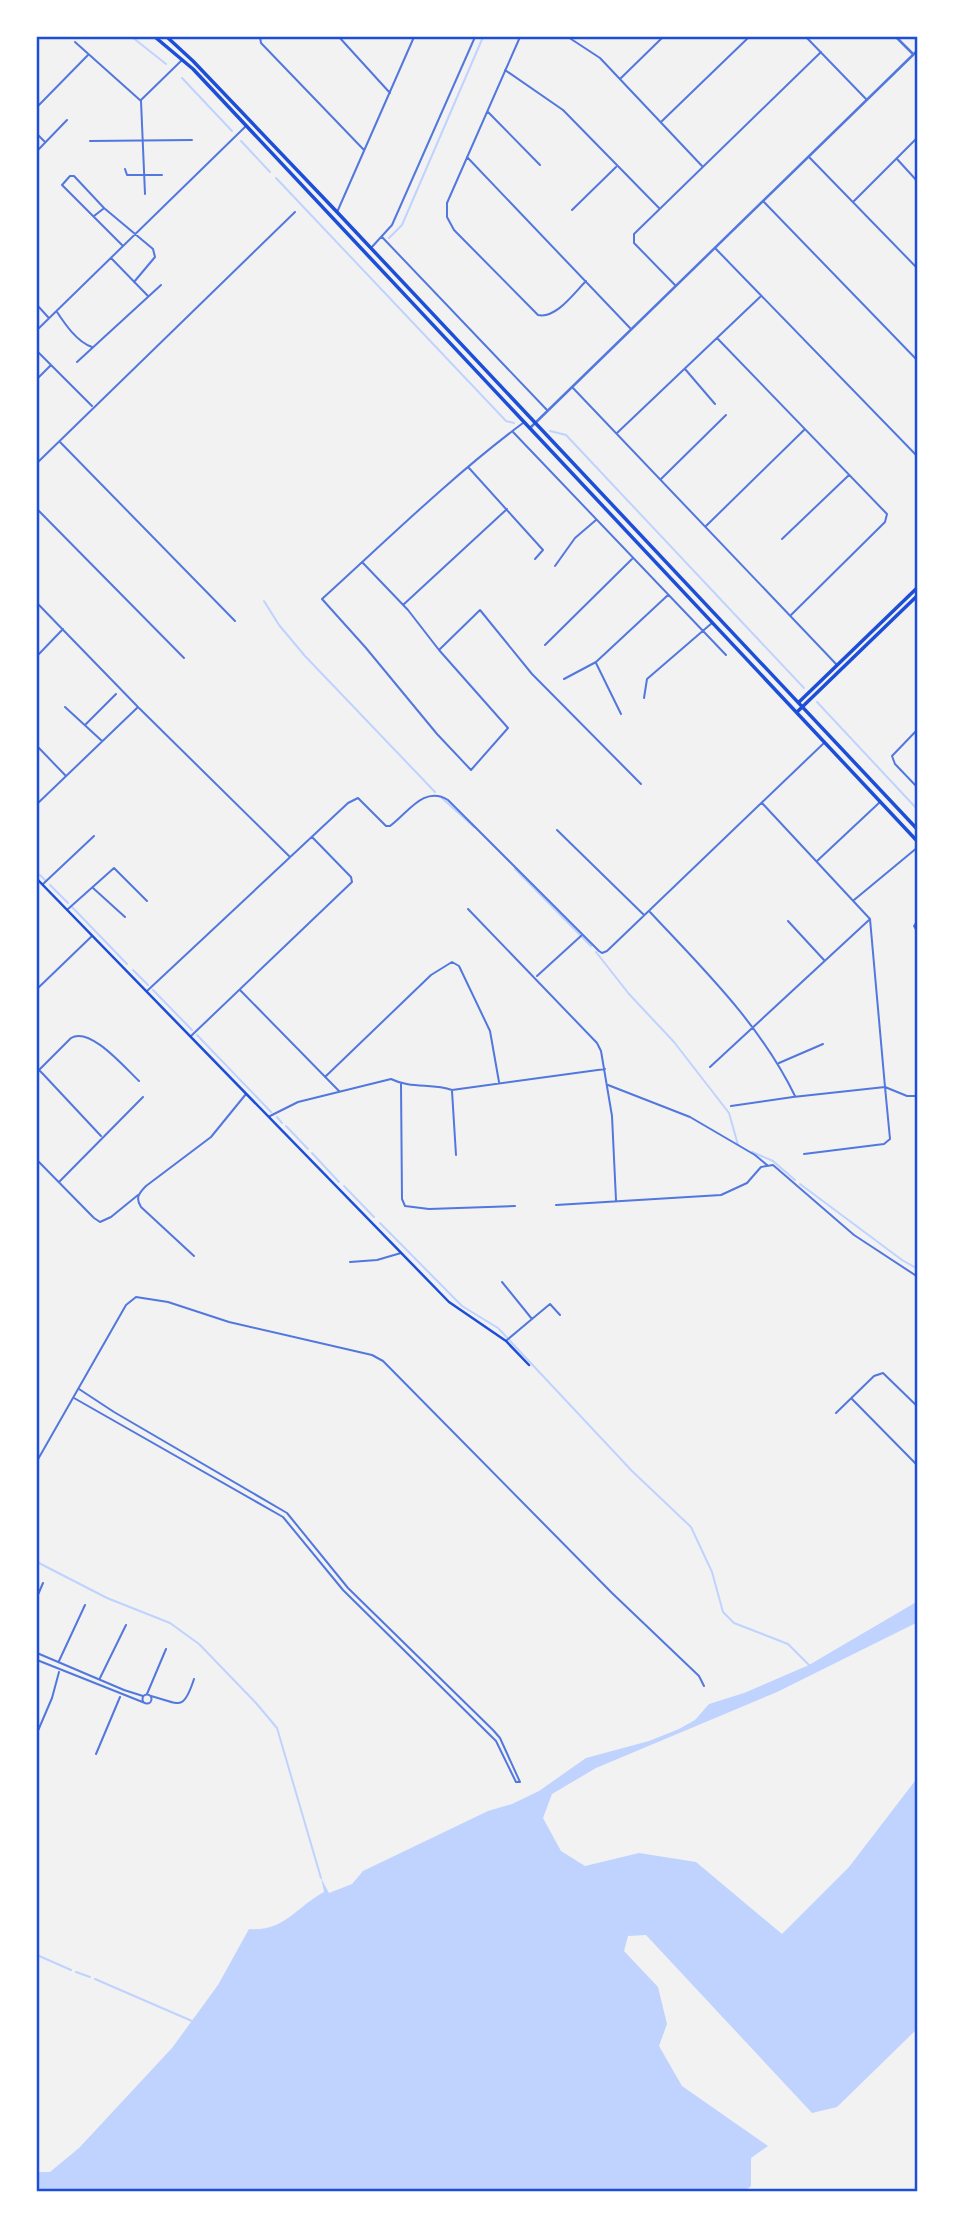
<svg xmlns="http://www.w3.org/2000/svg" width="955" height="2228" viewBox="0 0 955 2228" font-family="'Asap Condensed',sans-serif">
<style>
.water{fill:#bfd3fe}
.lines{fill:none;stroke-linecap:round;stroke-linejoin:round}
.stream{stroke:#bfd3fe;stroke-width:2}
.minor{stroke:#5277de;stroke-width:2}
.tertiary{stroke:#5277de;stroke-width:2.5}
.secondary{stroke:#1d4ed8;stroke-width:2.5}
.primary{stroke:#1d4ed8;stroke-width:3.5}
.neatline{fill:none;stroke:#1d4ed8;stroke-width:2.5}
</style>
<rect width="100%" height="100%" fill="#f2f2f2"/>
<path class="water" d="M918,1601V1622L777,1692L596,1768L552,1794L543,1818L561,1851L585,1866L639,1853L696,1862L782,1934L849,1867L918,1777V2028L837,2107L812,2113L646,1935L628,1936L624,1951L658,1987L667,2024L659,2046L682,2086L768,2146L751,2158V2186L745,2191H37V2172H50L79,2148L172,2048L218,1985L249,1929C284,1932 296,1907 324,1892L321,1878L329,1893L352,1884L363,1871L488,1811L512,1804L539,1791L586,1758L649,1741L679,1729L695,1720L709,1704L744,1693L809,1665Z"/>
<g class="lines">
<path class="stream" d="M132,37L166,64
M182,78L232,131
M241,141L270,172
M276,178L506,421L514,423
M389,238L402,225L483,37
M550,431L566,435L804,688
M264,601L279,625L305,656L435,792
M817,702L918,810
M442,798L474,827
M515,869L591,946
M40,875L46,881
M50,885L68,903
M72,907L127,964
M596,952L629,994L674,1042L729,1113L738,1145
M133,970L148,985
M153,990L192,1030
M197,1035L271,1112
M277,1117L282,1123
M286,1126L308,1149
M752,1152L773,1161L795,1180
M312,1153L339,1182
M800,1184L902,1260L918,1269
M344,1186L374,1217
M380,1223L462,1306L498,1328L632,1471L691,1527L712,1572L723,1612L734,1623L788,1644L809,1665
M37,1562L107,1598L170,1623L199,1644L256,1703L277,1728L321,1878
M37,1955L71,1970
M76,1972L90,1977
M95,1979L192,2021"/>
<path class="minor" d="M260,37L261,43L364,150
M339,37L390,93
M520,37L447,203V217L454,230L538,315C556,319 574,293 586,281
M568,37L600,58L702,166
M806,37L866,99
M75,42L141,101L145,194
M505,70L563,110L659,208
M621,78L663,37
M141,100L182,60
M37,107L88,55
M488,112L540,165
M662,121L749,37
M37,134L45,142
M90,141L192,140
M38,150L67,120
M467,157L630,328
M809,157L918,269
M897,159L918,182
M125,169L127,175H162
M763,201L918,361
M853,202L918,137
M338,210L414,37
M572,210L616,167
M94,216L103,209
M382,237L547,410
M122,245L62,185L70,176H74L104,208L153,249L155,257L134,282
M371,248L392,225L475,37
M715,248L918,457
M111,258L148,296
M675,285L634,243V234L821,52
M37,305L48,317
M57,312C65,324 77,342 92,347
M37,330L246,126
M717,338L887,514L885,522L791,615
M37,351L92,406
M77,362L161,285
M685,369L715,404
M37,379L51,365
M573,388L837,665
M513,432L726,655
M617,433L760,297
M60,442L235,621
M37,463L295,212
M469,468L543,550L535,559
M661,479L726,415
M37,509L184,658
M706,526L804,430
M782,539L849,475
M362,562L408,610L439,650L508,728L471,770L437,734L366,648L322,599C388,539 452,476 523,423
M555,566L575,538L596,520
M37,603L138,707L37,804
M403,605L507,509
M545,645L632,559
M440,649L480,610L532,674L641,784
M37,656L63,629
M596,663L621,714
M564,679L596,662L668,595
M644,698L647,679L712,623
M65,707L102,741
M139,708L289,856
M85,725L116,694
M918,729L892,756L895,764L918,788
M37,746L65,775
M762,803L870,919
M557,830L644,915
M817,861L880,802
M43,884L94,836
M93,888L125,917
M854,900L918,847
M68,909L114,868L147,901
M468,909L597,1043L601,1051L612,1116L616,1200
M650,912C704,970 760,1024 795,1096
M918,920L914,926L918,933
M788,921L824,960
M537,976L582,935
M37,989L92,936
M240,990L339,1091
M147,991L348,803L358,798L386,826H390C408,813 424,785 448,800L599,951L602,953L607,951L825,742
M191,1036L352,882L351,877L312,837
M779,1063L823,1044
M710,1067L869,920
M39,1070L71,1038C90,1026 125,1068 139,1081
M37,1072L39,1070L43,1074L101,1136
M325,1077L431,975L452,962L459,966L490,1031L499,1082
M401,1084L402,1199L405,1206L429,1209L515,1206
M608,1085L690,1117L755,1155L767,1165
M452,1091L456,1155
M731,1106L793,1097L885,1087L870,919
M270,1116L298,1102L391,1079C411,1089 432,1083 452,1090L605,1069
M804,1154L884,1144L890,1139L885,1087L907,1096H918
M37,1160L94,1218L100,1222L111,1217L138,1195
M59,1182L143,1097
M556,1205L721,1195L747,1183L761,1167L773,1165L854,1235L918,1277
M194,1256L141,1207C135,1198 139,1193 146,1186L211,1137L246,1094
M350,1262L377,1260L401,1253
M502,1282L532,1319L507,1340
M532,1319L550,1304L560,1315
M74,1398L283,1517L343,1590L496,1741L516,1782H520L500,1738L493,1730L348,1588L287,1513L114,1412L79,1389
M852,1399L918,1466
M836,1413L874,1376L883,1373L918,1407
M37,1461L126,1305L136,1297L168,1302L229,1322L372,1355L383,1361L612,1593L699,1676L704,1686
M37,1597L43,1583
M37,1653L124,1690L143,1696
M37,1660L145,1703
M59,1661L85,1605
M100,1678L126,1625
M147,1694L166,1649
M142.5 1699a4.5 4.5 0 1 1 9 0a4.5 4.5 0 1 1-9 0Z
M151,1696C179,1703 183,1713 194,1679
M37,1733L52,1698L59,1672
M96,1754L120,1697"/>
<path class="tertiary" d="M896,37L913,54
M530,428L918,50"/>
<path class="secondary" d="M37,879L449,1302L506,1341L529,1365"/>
<path class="primary" d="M155,37L193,69L918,842
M167,37L193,61L337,212L918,830
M799,702L918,587
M797,712L918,595"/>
</g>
<rect width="955" height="2228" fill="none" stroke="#ffffff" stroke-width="77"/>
<rect x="38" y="38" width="878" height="2152" class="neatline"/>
</svg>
